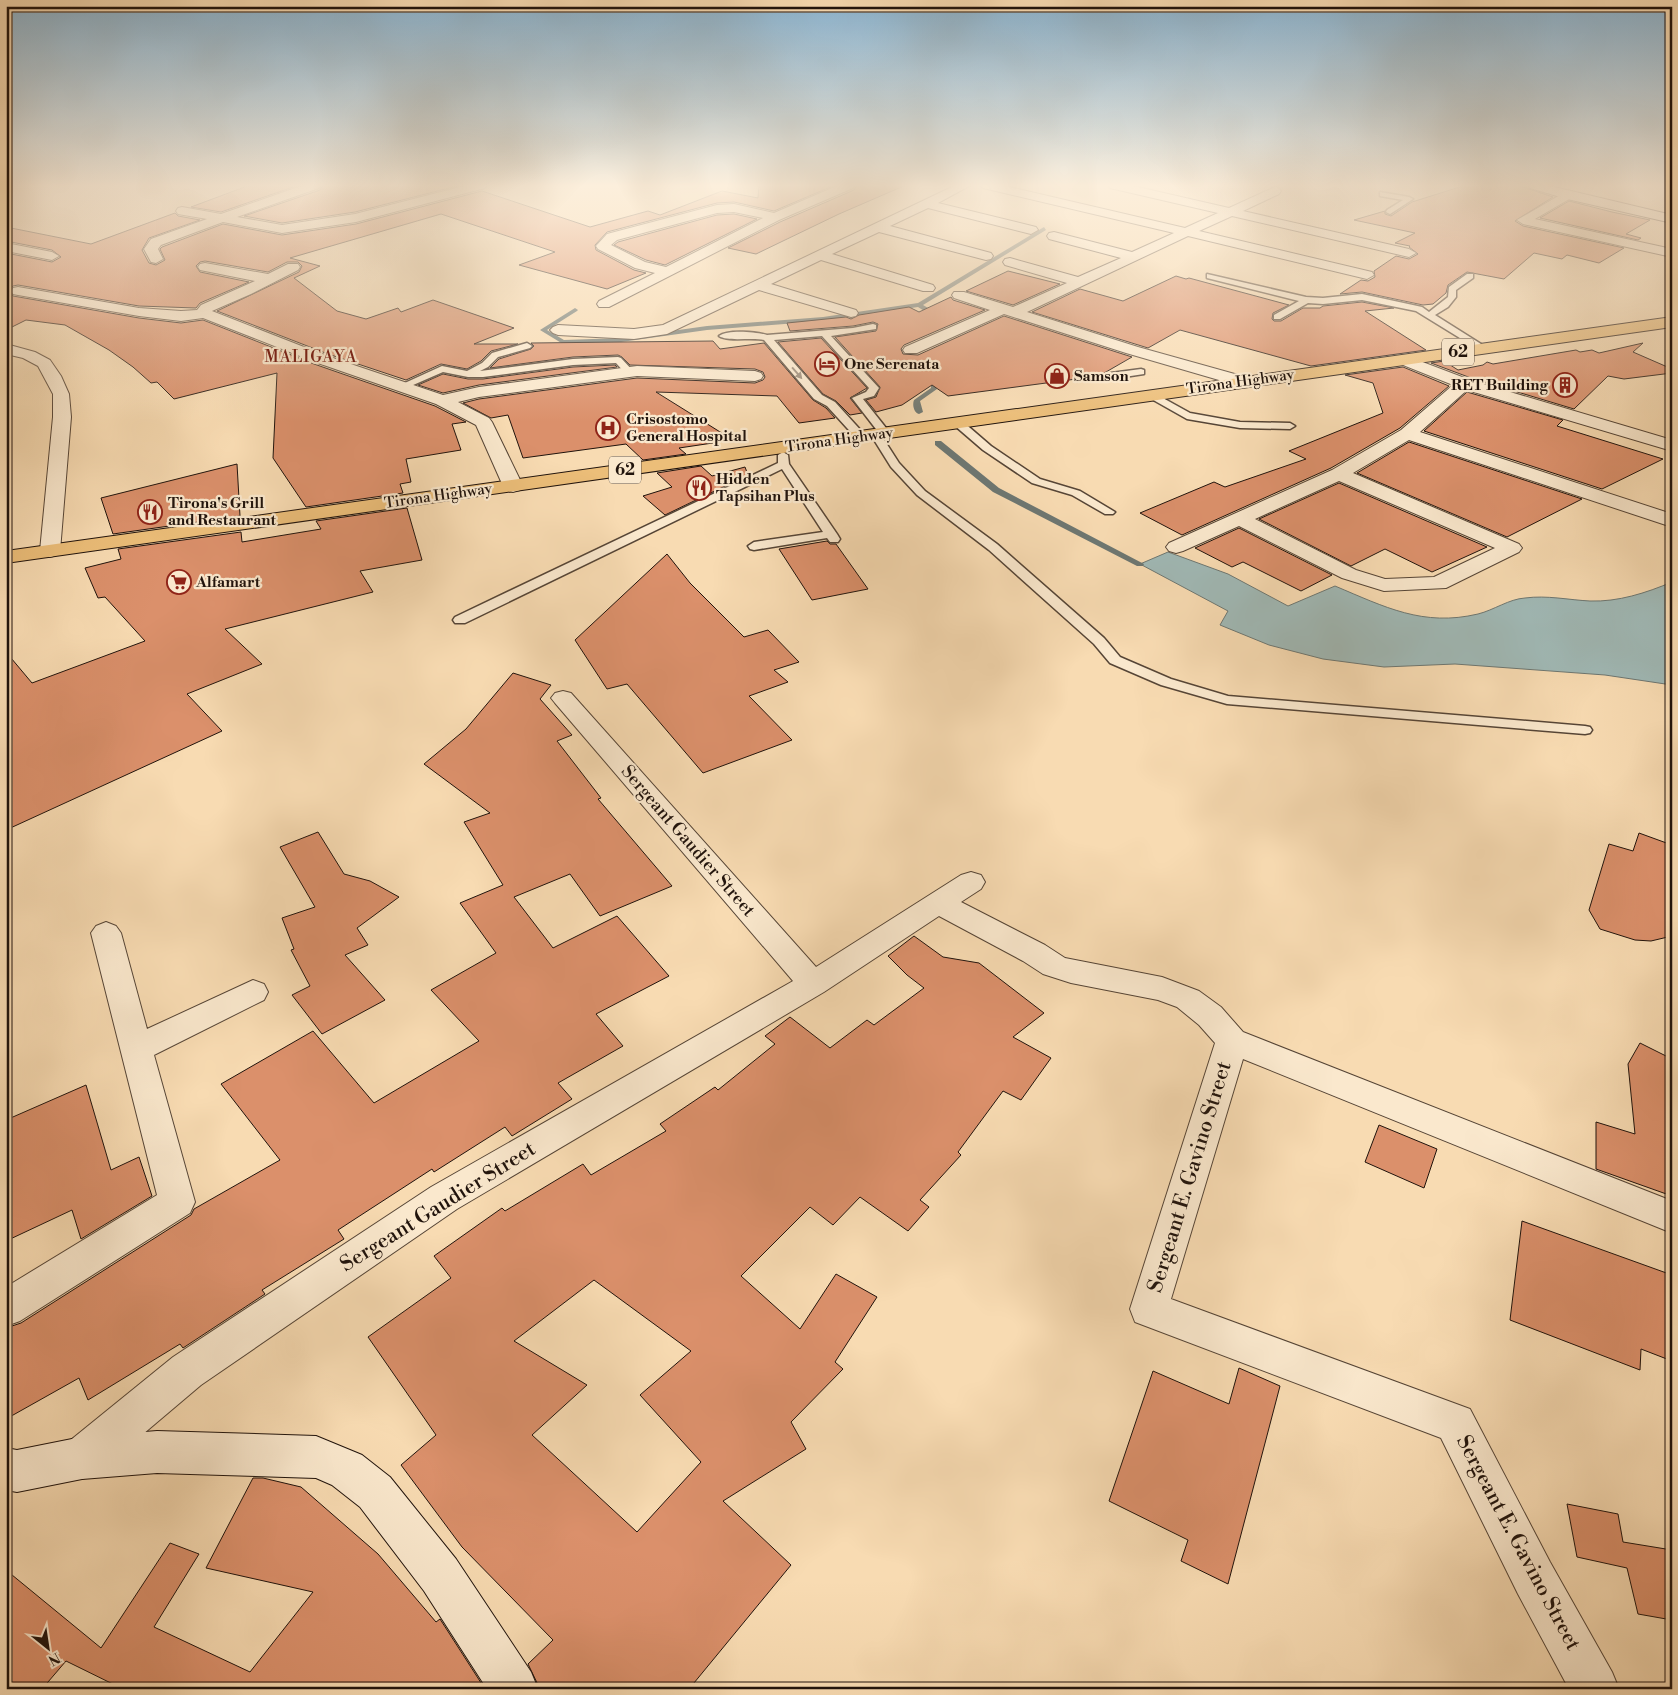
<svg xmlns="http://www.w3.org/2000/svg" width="1678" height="1695" viewBox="0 0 1678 1695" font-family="'Libre Bodoni',serif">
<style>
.water{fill:#a0b9b6;stroke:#6d7772}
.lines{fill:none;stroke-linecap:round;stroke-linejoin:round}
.stream{fill:#6d7772;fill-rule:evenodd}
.building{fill:#db906b;stroke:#20130c;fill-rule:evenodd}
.lane-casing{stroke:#564536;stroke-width:3}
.street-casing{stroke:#564536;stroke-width:2}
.secondary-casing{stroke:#20130c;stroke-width:2}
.primary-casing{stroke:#20130c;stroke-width:2}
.lane{fill:#fae8cd;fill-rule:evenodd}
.street{fill:#fae8cd;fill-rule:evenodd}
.secondary{fill:#fae8cd;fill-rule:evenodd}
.primary{fill:#ecbe79;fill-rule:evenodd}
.oneway{fill:#988876}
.labels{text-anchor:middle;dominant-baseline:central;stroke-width:4.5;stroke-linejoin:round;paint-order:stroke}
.far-poi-label{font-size:15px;font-weight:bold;fill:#20130c;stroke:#fae8cd;text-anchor:start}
.far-street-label{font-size:15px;fill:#20130c;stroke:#fae8cd}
.shield{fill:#fae8cd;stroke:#615346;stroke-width:1}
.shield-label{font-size:16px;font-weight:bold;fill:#20130c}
.far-neighbourhood-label{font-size:16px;letter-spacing:1px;fill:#7a1f14;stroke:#fae8cd}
.street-label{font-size:18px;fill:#20130c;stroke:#fae8cd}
.near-street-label{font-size:21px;fill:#20130c;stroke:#fae8cd}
</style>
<rect width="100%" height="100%" fill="#f8dbb2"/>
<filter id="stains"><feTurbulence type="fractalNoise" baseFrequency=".004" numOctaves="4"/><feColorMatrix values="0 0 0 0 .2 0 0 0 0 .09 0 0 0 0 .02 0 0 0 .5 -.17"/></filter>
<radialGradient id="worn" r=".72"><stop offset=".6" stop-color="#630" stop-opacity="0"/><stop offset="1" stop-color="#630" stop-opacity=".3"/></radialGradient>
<path class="water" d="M1168,552L1228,574L1288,606L1335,586C1385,607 1423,627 1478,614C1494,610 1509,599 1525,598C1547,595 1569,600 1590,601C1618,602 1646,593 1672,582V685L1605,675L1455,664L1384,667L1323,659L1269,645L1220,625L1228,611L1140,564Z"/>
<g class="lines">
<path class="stream" d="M1044,227L1046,230L923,305L940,315V317L937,319L918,307L823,321L707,330L621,342L563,344L540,330L575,308L578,310L577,311L547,330L564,340L621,338L707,326L823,317L918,303Z
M921,376H925L936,382L937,389L920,401L923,412L919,414C914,413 912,405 914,400L931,388V384L921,378Z
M935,441H941L999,488L1144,564L1143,566H1137L993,492L935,445Z"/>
</g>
<path class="building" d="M250,185H299L221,212L191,207Z
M323,185H461L355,212L282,223L244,216L320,190Z
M759,185H835L774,211L734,202L717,203L607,232L595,245L596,250L634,270L646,273L607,289L519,265L555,252L441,214L290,258L320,266L294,278L337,311L366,319L398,308L401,312L433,300L514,328L474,344H518L491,351L481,361L467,369L441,364L406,380L328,354L217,311L299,272L302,266L298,262H287L268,272L205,261L200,262L196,266L200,272L249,282L200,303L196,308L139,306L18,285L13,286L9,290L13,296L139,318L181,323L203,320L314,364L435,406L466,422L452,424L461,450L406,459L411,482L400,484L403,493L306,507L273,458L277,373L174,399L157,382L151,383L133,367L109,350L65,325L26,320L6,330V253L52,262L61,257L52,250L6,241V227L91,244L175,213L178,216L200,220L149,238L142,250L149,263L156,265L165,260L160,249L162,247L223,224L282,235L356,224L482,191L590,227L648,211L660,215L722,191L758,198Z
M857,185H906L839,214L756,254L728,248L780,222L854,190Z
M1466,185H1517L1553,197L1515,221L1523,226L1624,248L1599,263L1567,255L1562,259L1534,253L1504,279L1467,272L1448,285L1446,293L1433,304L1423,305L1362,292L1340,294L1361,280L1368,281L1375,277L1374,271L1396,256L1409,259L1418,254L1409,247L1410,246L1395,243L1415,233L1354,220L1385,211V214L1391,216L1412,202Z
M1569,201L1612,212L1650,220L1626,234L1641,238L1638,240L1540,218Z
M734,214L757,219L665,265L646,260L614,245L618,242L717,215Z
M1008,271L1060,284L1013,305L966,291Z
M1176,276L1186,279L1189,278L1289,305L1273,313L1272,319L1274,321H1281L1303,308H1320L1323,306L1362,302L1394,308L1365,311L1426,350L1311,366L1180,330L1148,348L1032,312L1080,289L1123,301Z
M951,297L953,300L985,310L904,345L901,349L903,354L918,355L1004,316L1132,357L1099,376L948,396L932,385L902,405L876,412L866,400L876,397L880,387L835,337L876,331L878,324L873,322L853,326L790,331L787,323L846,317L851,319L859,315L909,307L919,312Z
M821,338L867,388L850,398L862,413L850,415L836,401L823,394L778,342Z
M713,341L720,349L764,343L813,400L826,408L835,418L799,423L777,396L656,392L733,440L679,448L686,454L643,460L626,444L523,458L508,415L491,418L463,403L479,399L637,378L755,383L763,380L765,377L763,372L755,369L630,365L622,357L618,355L573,357L490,368L499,359L531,349L534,346L531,343Z
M1643,343L1633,352L1672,369V373L1624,379L1608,376L1574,409L1471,378L1431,363L1444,361L1458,370L1483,365L1487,362L1493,364L1576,350L1580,352L1592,350L1599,353Z
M615,365L617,367L479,385L443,393L418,385L443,374L468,379H483L573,367Z
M1403,367L1449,386L1400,428L1331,468L1182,535L1140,513L1214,482L1225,487L1306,459L1289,451L1383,413L1373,383L1345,375Z
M1467,392L1563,420L1557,426L1663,459L1602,489L1424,431Z
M1409,442L1582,499L1507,537L1357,473Z
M237,464L240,516L113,534L101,498Z
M701,466L712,476L745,467L748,475L665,515L643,496L672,487L657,473Z
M1339,483L1487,547L1432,572L1385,549L1351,566L1259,519Z
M407,508L422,560L360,571L373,592L225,629L262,664L187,694L222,731L6,830V652L32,683L145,641L105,597L98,598L85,568L121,559L118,549L241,532L242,542L321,529L316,521Z
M1239,528L1332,575L1301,591L1243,562L1232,567L1195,548Z
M827,541L830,544H836L868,589L812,600L779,549Z
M667,554L690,583L744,637L768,630L799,662L774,670L788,682L749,696L792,740L703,773L627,684L607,689L575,640Z
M513,673L551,685L540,699L572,735L557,741L601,798L598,799L672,886L600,916L570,874L514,897L553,948L617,916L669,976L596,1014L623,1046L558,1083L572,1099L512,1136L505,1127L434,1172L432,1169L338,1230L344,1239L262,1290L265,1294L183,1348L180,1344L88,1400L79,1378L6,1419V1328L21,1323L191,1215L194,1209L280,1160L221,1084L313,1031L374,1103L479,1041L431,990L496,953L460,903L503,885L464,822L490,813L424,764L466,729Z
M318,832L344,874L370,881L399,897L357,928L368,945L345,955L385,1000L322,1034L292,995L310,986L291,950L294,949L282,918L315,907L280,847Z
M1639,833L1672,845V936L1651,941L1635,940L1600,929L1589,910L1609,844L1633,851Z
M914,936L943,957L979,963L1044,1013L1013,1037L1051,1058L1021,1100L1003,1091L958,1152L961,1155L920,1200L929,1207L908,1231L860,1197L833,1225L810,1207L741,1276L800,1329L836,1274L877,1297L835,1362L843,1369L791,1422L806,1449L723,1501L791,1565L689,1689H540L528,1664L553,1640L462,1547L401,1465L436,1435L368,1337L451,1278L434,1256L502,1208L505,1211L583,1164L591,1175L666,1131L660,1124L715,1087L718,1090L775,1044L765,1036L790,1017L830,1048L867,1020L874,1025L924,988L907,975L888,956ZM594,1280L691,1351L640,1395L701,1462L637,1532L532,1435L587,1385L514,1341Z
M1640,1043L1672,1059V1196L1596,1169V1122L1635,1134L1628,1064Z
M86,1085L111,1170L139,1157L152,1196L81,1239L72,1210L6,1241V1120Z
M1379,1125L1437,1149L1424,1188L1365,1162Z
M1522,1221L1672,1275V1361L1641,1349L1640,1370L1510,1320Z
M1239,1368L1280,1386L1228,1584L1181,1561L1188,1540L1109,1501L1153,1371L1229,1404Z
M253,1478H263L301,1487L378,1554L436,1622L440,1619L485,1689H123L66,1661L42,1689H6V1570L101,1648L170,1543L199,1554L154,1627L250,1672L313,1592L206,1568Z
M1567,1504L1618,1514L1623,1542L1672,1550V1620L1638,1614L1627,1568L1577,1557Z"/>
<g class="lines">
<defs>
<path id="lane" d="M1380,192L1409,197L1413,199L1390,214L1386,212L1387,210L1403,200L1380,196Z
M1207,274L1306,297L1323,298L1362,294L1422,307L1429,312L1448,297L1449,287L1467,274H1473V278L1456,290V297L1448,307L1435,315L1489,349L1484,352L1481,351L1416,311L1362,300L1323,304L1308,303L1280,319H1274V315L1299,301L1207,278Z
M873,324L876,325V329L831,336L879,388L874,396L863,399L890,433L889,435H881L899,463L925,491L997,544L1104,638L1120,657L1171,679L1228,696L1585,726L1590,727L1592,730L1590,733L1585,734L1227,704L1161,685L1110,663L1094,644L989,550L917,495L891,467L871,435L872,433H879L852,398L866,392L869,388L822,336L774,340L822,395L835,402L865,435L866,437L865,439H857L827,406L814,399L764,340C752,337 728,342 719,336C728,329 757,332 767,335L853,328Z
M527,343L532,346L530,348L498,357L488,367L480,371L573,359L618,357L621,358L634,372L632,374H626L616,363L573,365L483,377H468L443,372L404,389H398L396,387L442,366L467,371L482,363L492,353Z
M1141,369L1144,370V374L1111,379L1106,376L1111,373Z
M1152,392L1190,413L1240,422L1290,423L1295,426L1290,429L1240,428L1187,419L1148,397V393Z
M958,420L962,421L991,446L1040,479L1080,491L1115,512L1113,514H1105L1072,495L1032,483L983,450L954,425L953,423L954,421Z
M783,452L788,455L789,464L837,534L840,539L838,542H830L827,538L754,550L750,549L748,546L754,542L823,532L782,469L465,623H455L453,620L455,617L778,463V455Z"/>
<path id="street" d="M304,185H321L319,188L237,217L282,225L355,214L468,185H487L485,188L356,222L282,233L223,222L161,245L158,249L163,259L156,263L151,262L144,249L151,239L207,219L178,214L176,211L178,208L182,207L221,214Z
M839,185H855L853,188L779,220L609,307H599L597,304L599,301L655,273L635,268L598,249L596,246L607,234L717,205L734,204L774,213ZM734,212L763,218L666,267L645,262L611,245L617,240L717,213Z
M956,185H971L938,203L1036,227L1038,230L1031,234L928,208L890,226L991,253L993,256L991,259L986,260L879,232L832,254L933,285L935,288L933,291H923L821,260L771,284L856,310L858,313L856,316L851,317L759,290L667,334L634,339L558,335L553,333L550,330L553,327L558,325L634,329L663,325Z
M981,185H1001L1185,228L1218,213L1110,188L1108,185H1129L1229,208L1275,187L1279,188L1281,191L1279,194L1243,211L1409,249L1416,253L1409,257L1232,216L1199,231L1372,272L1374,275L1367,279L1188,236L1027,312L1138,347L1249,378L1251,382L1249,386L1243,387L1126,353L1004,314L917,353H905L903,350L905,347L990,310L954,298L952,295L954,292H964L1013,307L1067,283L1005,265L1003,262L1005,259L1010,258L1078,277L1121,258L1049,239L1047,236L1049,233L1054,232L1132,252L1174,233L983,188Z
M1567,191L1571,192L1573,195L1571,198L1535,219L1672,249V257L1523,224L1517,220Z
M6,243L52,252L59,256L52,260L6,251Z
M205,263L268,274L288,264H298L300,267L298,270L251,294L212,311L327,356L443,395L479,387L637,366L755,371L761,373L763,376L761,379L755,381L637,376L479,397L458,402L489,418L492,422L523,486L520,490L513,492L506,490L503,486L476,425L436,404L315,362L203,318L181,321L139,316L18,295L13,294L11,291L13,288L18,287L139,308L181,311L197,310L201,305L255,281L200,270L198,267L200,264Z
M6,344L35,352L50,360L61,376L69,394L71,417L60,551L57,555L50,557L43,555L40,551L53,417V394L38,366L23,358L6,354Z
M1404,355L1470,380L1672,440V451L1467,390L1420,432L1672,514V527L1409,440L1353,473L1519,544L1522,548L1519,552L1446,588L1384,591L1342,578L1239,526L1183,551L1176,553L1169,551L1166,547L1169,543L1332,470L1401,430L1453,385L1398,363L1396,360L1398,357ZM1339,481L1495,548L1434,577L1385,579L1356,570L1255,519Z
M563,691L571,693L816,967L961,875L971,872L981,875L985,882L981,889L961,902L1045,945L1065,958L1162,977L1199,991L1221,1007L1243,1032L1672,1201V1233L1243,1059L1171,1299L1470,1409L1550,1562L1612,1672L1619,1689H1569L1518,1594L1441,1438L1135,1322L1130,1309L1215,1043L1199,1025L1177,1007L1158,1000L1071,983L1043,974L1023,961L939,916L824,992L457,1209L201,1385L97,1473L82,1479L67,1473L61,1458L67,1443L173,1357L431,1187L793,981L555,703L551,698L555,693Z
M106,922L116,926L121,933L147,1029L253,980L264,984L268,992L264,1000L154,1055L195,1202L190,1213L20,1321L6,1326V1287L157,1195L91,933L96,926Z"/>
<path id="secondary" d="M1528,185H1546L1672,215V223L1567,199L1530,188Z
M157,1431L316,1436L362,1455L390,1477L456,1559L531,1672L538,1689H487L424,1591L360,1507L332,1485L316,1478L157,1473L82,1479L17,1492L6,1490V1448L17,1450L82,1437Z"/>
<path id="primary" d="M1672,317V327L6,563V551Z"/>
</defs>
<use href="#lane" class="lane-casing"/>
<use href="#street" class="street-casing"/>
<use href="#secondary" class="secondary-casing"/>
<use href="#primary" class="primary-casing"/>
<use href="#lane" class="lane"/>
<use href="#street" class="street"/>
<use href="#secondary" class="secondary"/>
<use href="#primary" class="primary"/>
</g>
<defs><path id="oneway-solid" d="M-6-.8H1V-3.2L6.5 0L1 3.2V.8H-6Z" transform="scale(1.25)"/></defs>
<use class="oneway" href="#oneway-solid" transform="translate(797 373) rotate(49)"/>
<linearGradient id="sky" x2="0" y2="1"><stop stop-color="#8bb6d4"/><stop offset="0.44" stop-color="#fcefdc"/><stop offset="1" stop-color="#fcefdc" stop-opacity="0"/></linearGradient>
<rect width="1678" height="422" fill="url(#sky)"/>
<defs>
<symbol id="hotel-ring" viewBox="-11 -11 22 22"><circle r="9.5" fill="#fae8cd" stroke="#8f2418" stroke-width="1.5"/><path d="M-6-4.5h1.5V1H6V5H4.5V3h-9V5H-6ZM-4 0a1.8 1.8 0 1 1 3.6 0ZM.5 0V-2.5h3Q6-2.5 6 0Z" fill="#8f2418"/></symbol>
<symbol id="shop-ring" viewBox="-11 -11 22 22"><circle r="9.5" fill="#fae8cd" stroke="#8f2418" stroke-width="1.5"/><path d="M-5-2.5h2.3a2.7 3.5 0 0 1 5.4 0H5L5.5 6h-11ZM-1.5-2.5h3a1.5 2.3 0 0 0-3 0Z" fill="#8f2418"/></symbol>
<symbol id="building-ring" viewBox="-11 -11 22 22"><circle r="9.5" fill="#fae8cd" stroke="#8f2418" stroke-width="1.5"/><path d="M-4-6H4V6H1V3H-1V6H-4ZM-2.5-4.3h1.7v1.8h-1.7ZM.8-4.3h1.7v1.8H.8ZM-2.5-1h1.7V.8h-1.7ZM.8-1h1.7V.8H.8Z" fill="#8f2418"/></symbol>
<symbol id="hospital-ring" viewBox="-11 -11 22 22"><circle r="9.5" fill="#fae8cd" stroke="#8f2418" stroke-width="1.5"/><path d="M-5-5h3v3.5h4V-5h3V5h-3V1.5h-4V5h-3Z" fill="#8f2418"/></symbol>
<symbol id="restaurant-ring" viewBox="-11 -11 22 22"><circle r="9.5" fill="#fae8cd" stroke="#8f2418" stroke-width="1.5"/><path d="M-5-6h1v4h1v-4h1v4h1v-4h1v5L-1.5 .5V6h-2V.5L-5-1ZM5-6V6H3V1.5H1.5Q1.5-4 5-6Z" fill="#8f2418"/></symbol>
<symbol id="supermarket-ring" viewBox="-11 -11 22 22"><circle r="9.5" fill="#fae8cd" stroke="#8f2418" stroke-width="1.5"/><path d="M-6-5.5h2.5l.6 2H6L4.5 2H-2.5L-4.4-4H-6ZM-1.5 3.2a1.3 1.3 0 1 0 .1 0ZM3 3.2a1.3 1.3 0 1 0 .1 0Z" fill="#8f2418"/></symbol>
</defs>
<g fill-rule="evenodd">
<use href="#hotel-ring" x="813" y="350" width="28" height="28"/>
<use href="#shop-ring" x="1043" y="362" width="28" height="28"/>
<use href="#building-ring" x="1551" y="371" width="28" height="28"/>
<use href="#hospital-ring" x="594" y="414" width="28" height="28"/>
<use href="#restaurant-ring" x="685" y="474" width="28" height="28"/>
<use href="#restaurant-ring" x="136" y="498" width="28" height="28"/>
<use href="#supermarket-ring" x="165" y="568" width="28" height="28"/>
</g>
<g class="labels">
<g class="far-poi-label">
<text x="844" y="364">One Serenata</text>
<text x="1074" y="376">Samson</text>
<text x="1548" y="385" text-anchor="end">RET Building</text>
<text x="626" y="419">Crisostomo<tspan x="626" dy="17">General Hospital</tspan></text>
<text x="716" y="479">Hidden<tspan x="716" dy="17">Tapsihan Plus</tspan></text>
<text x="168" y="503">Tirona's Grill<tspan x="168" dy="17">and Restaurant</tspan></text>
<text x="196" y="582">Alfamart</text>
</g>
<g class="far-street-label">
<text transform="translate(1240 382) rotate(-8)">Tirona Highway</text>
<text transform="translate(839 440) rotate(-8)">Tirona Highway</text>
<text transform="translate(438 496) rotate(-8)">Tirona Highway</text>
</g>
<g class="shield">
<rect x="1442" y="338.5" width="32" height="27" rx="4"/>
<rect x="609" y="456.5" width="32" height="27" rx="4"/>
</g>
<g class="shield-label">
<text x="1458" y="352">62</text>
<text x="625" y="470">62</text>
</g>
<g class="far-neighbourhood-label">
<text x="311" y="357">MALIGAYA</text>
</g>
<g class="street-label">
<text transform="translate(688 841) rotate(49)">Sergeant Gaudier Street</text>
</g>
<g class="near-street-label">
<text transform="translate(1190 1177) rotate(-73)">Sergeant E. Gavino Street</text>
<text transform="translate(438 1207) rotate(-32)">Sergeant Gaudier Street</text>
<text transform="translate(1518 1543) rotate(62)">Sergeant E. Gavino Street</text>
</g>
</g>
<rect width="1678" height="1695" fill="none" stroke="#f8dbb2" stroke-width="25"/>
<rect x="8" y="8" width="1663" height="1680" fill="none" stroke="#20130c" stroke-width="2.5"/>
<rect x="12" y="12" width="1653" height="1670" fill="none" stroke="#20130c"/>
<g transform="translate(48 1648) rotate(150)" stroke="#fae8cd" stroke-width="4" paint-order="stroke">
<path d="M0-4L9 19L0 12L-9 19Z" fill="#20130c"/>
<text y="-8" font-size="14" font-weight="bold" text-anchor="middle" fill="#20130c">N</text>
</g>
<rect width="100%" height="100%" filter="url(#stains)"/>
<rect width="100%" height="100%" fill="url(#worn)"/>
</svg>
